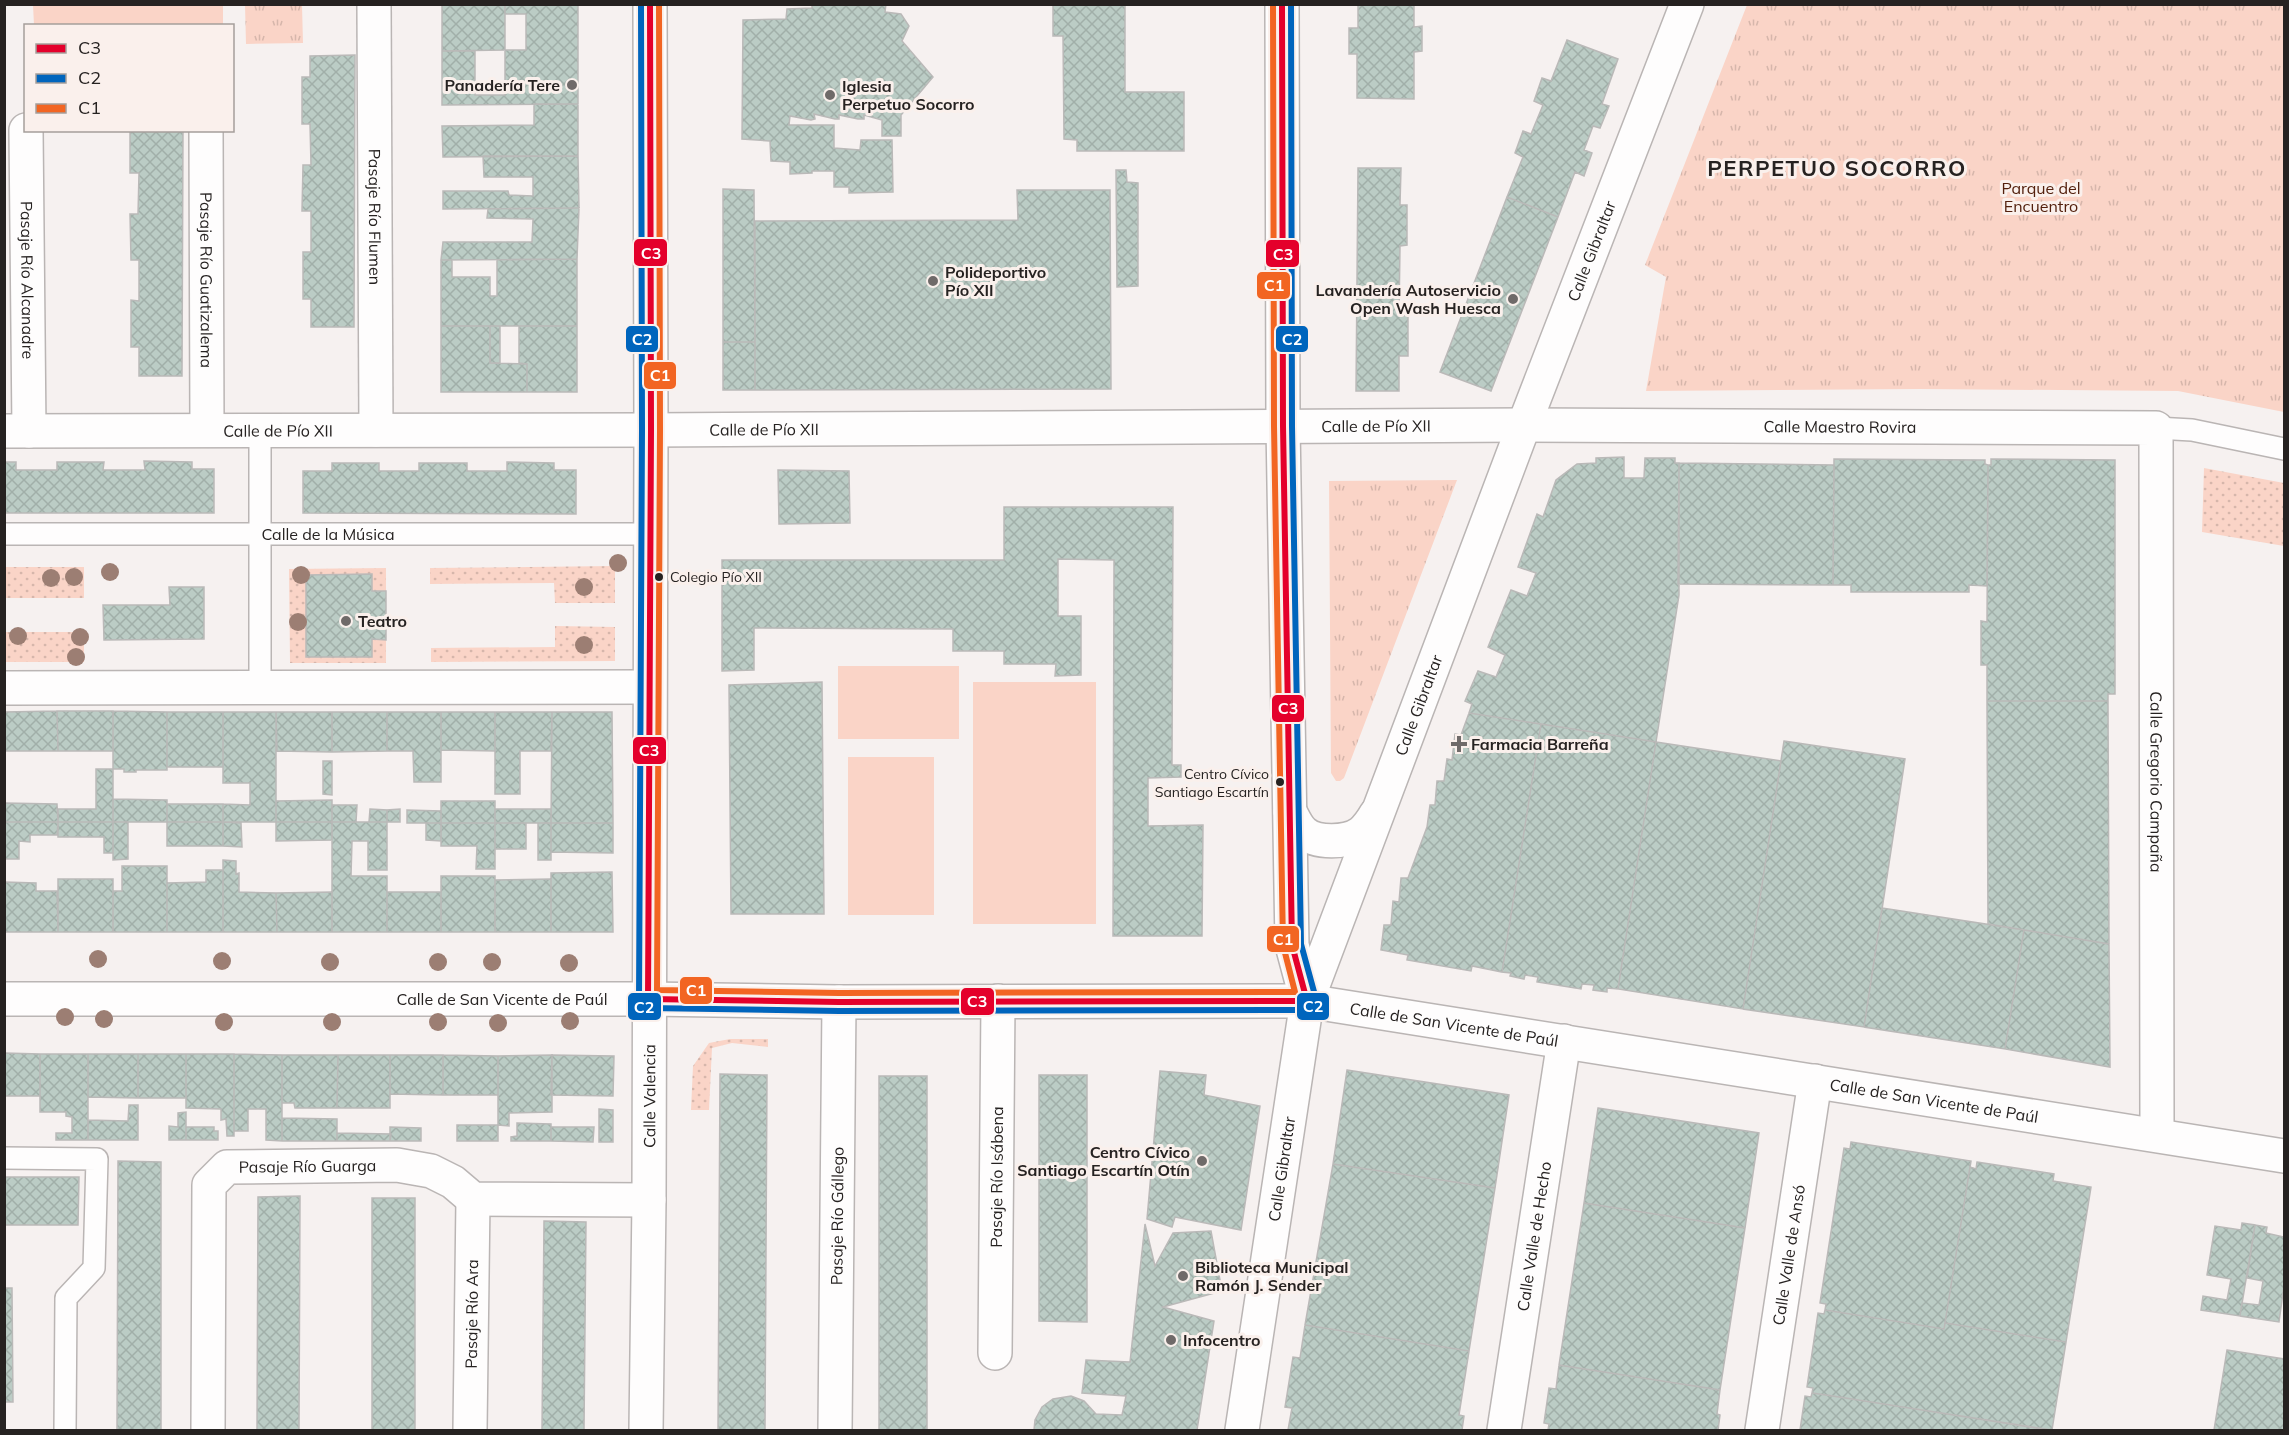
<svg xmlns="http://www.w3.org/2000/svg" width="2289" height="1435" viewBox="0 0 2289 1435" font-family="Mulish,sans-serif">
<style>
.grass{fill:#fad4c7}
.park{fill:url(#park-tufts)}
.garden{fill:url(#garden-dots)}
.building{fill:url(#building-cross-hatch);stroke:#bab9b8;stroke-width:1.5}
.lines{fill:none;stroke-linecap:round;stroke-linejoin:round}
.lane-casing{stroke:#bab5b4;stroke-width:24}
.street-casing{stroke:#bab5b4;stroke-width:36}
.lane{stroke:#fefdfd;stroke-width:21}
.street{stroke:#fefdfd;stroke-width:33}
.bus-1-casing{stroke:#faf0ec;stroke-width:10}
.bus-2-casing{stroke:#faf0ec;stroke-width:10}
.bus-3-casing{stroke:#faf0ec;stroke-width:10}
.bus-1{stroke:#e4002b;stroke-width:6}
.bus-2{stroke:#0065bd;stroke-width:6}
.bus-3{stroke:#f26522;stroke-width:6}
.tree{fill:#9c7e73}
.poi-dot{fill:#6f6a69;stroke:#faf0ec;stroke-width:2}
.bus-dot{fill:#262221;stroke:#faf0ec;stroke-width:2}
.labels{text-anchor:middle;dominant-baseline:central;stroke-width:6;stroke-linejoin:round;paint-order:stroke}
.bus-label{font-size:14px;fill:#262221;stroke:#faf0ec;text-anchor:start}
.poi-label{font-size:16px;font-weight:bold;fill:#262221;stroke:#faf0ec;text-anchor:start}
.park-label{font-size:16px;fill:#53200d;stroke:#faf0ec}
.street-label{font-size:16px;fill:#262221;stroke:#faf0ec}
.district-label{font-size:22px;font-weight:bold;letter-spacing:1.5px;fill:#262221;stroke:#faf0ec}
.line-badge{stroke:#faf0ec;stroke-width:2}
.badge-label{font-size:16px;text-anchor:middle;font-weight:bold;fill:#fff}
</style>
<defs>
<pattern id="park-tufts" width="24" height="20" patternUnits="userSpaceOnUse" patternTransform="scale(1.5)"><rect width="24" height="20" fill="#fad4c7"/><path d="M3 7l-1-3M5 7V3M7 7l1-3M15 17l-1-3M17 17v-4M19 17l1-3" fill="none" stroke="#d6b6ab"/></pattern>
<pattern id="garden-dots" width="8" height="8" patternUnits="userSpaceOnUse" patternTransform="scale(1.5)"><rect width="8" height="8" fill="#fad4c7"/><path d="M2 2h.1M6 6h.1" fill="none" stroke="#d6b6ab" stroke-width="1.8" stroke-linecap="round"/></pattern>
<pattern id="building-cross-hatch" width="8" height="8" patternUnits="userSpaceOnUse" patternTransform="scale(1.5)"><rect width="8" height="8" fill="#bbccc5"/><path d="M0 0l8 8M0 8l8-8" fill="none" stroke="#a1afa9"/></pattern>
</defs>
<rect width="100%" height="100%" fill="#f6f1f0"/>
<path class="grass" d="M33,5H223V25H34Z
M838,666H959V739H838Z
M973,682H1096V924H973Z
M848,757H934V915H848Z"/>
<path class="park" d="M245,5H302L303,43L246,44Z
M1747,5H2284V412L2178,391L1920,389L1646,391L1666,277L1645,265Z
M1457,480L1344,778L1340,781H1336L1331,773L1329,481Z"/>
<path class="garden" d="M2204,468L2284,483V546L2202,532Z
M615,566V603H555L554,583L430,584V568Z
M5,567H84V598H5Z
M386,568V591H372L371,574L306,575V657H372V639L386,640V663H290L289,569Z
M555,626L615,627V661L431,662V648L555,647Z
M4,632H84V662H5Z
M730,1039H768V1047L732,1043L712,1048L709,1110H691L693,1066L709,1043Z"/>
<path class="building" d="M442,4H505V50L442,51Z
M505,4H578V104L442,105V51H475V95H505V50H526V14H505Z
M812,4H886L885,12L901,14L909,26L902,41L933,77L901,115V136H882V120L864,115V119H858L839,115V119H835L814,114L815,119L811,120L790,116L789,125H834V148L860,150L861,140H892L893,192L849,193V187H834V171H812V173L790,174V162L771,161L770,141L742,139L743,20L786,19L787,9L812,8Z
M1053,4H1125V92H1184V151H1077V140L1064,139L1063,36H1053Z
M1358,4H1414V27L1422,26V51L1414,52V99L1357,98V54H1349V28H1358Z
M1567,40L1618,59L1602,104L1609,106L1600,128L1593,126L1584,150L1592,153L1584,176L1575,172L1558,217L1507,197L1523,157L1515,153L1523,131L1531,134L1543,105L1534,101L1542,78L1551,81Z
M355,55L354,327H311V299H303V252H311V211H302L303,165H311L310,124H302V77H310V56Z
M534,104H578V156L443,157L442,126L534,125Z
M130,130H183L182,376H139V347H131V300L139,301V260H131L130,214H138L139,173H130Z
M483,156H578L579,208L443,209V191H508L509,195L533,196V177H484Z
M1358,168H1401L1400,205H1407V245L1400,246L1399,315L1408,316V356H1399V391H1356Z
M1116,170H1126L1127,182L1138,183V286L1117,287Z
M723,189L754,190L755,342H723Z
M1017,190H1110L1111,389L755,390V221L1018,220Z
M1507,197L1558,217L1491,391L1440,372Z
M579,208L577,259L441,260L443,242H532L533,219L487,218L488,209Z
M577,259V326H441V260H452V277H490V296H497V260Z
M441,326H490V363L527,364V392H441Z
M490,326H500V363H490Z
M519,326H577V392H527V364L519,363Z
M723,342H755V390H723Z
M1624,457V478H1644L1645,458H1675V463H1679V595L1656,742L1469,713L1472,704L1465,701L1478,671L1496,677L1505,655L1488,647L1511,590L1527,596L1536,573L1518,567L1537,514L1543,517L1556,480L1577,464L1596,463V458Z
M1834,459L1985,460V464L1988,465L1987,586L1969,585V592H1851V585H1833Z
M1991,459L2115,460V694H2108V701H1987V665H1981V621L1987,622L1988,465H1991Z
M144,461L192,462V469H214V513H4V462H16V470H57V462H104L103,470H145Z
M507,462L554,463V470H576V514L303,513V471H332V463H379V471H419V463H467V471H507Z
M1679,463L1834,465L1833,585L1678,584Z
M778,470L849,471L850,523L779,524Z
M1004,507H1173L1172,765H1181V777L1148,778V826L1203,825L1202,936H1113L1114,560L1058,559V616H1081V675L1055,676L1056,664H1004V651H953V629L754,628V670L722,671V560H1004Z
M372,574V591H386V640L372,639V657H306V575Z
M169,587H204V639L104,640L103,605H170Z
M822,682L824,914H731L729,685Z
M1987,701H2108L2109,944L1988,924Z
M57,711L58,751H4V712Z
M57,711H113V751H58Z
M113,711L167,712V770H136V772H124V769H113Z
M167,712H223V767H167Z
M223,712H276V822H223V804L250,805V783H223Z
M276,712H332V752L277,751Z
M332,712H387V751L332,752Z
M387,712H441V782H414L413,751H387Z
M441,712H495V751L441,750Z
M495,712H552L551,751H520V794H495Z
M552,712H612L613,823H551Z
M1469,713L1541,724L1502,972L1472,966L1471,971L1407,960L1408,955L1381,950L1384,925H1391L1393,901L1399,902L1401,878H1408L1427,827L1430,805H1435L1437,781H1444L1447,759L1452,760L1455,734L1461,735Z
M1541,724L1656,742L1618,989L1607,988V992L1593,990L1594,985L1582,984L1581,989L1537,982L1538,977L1525,975L1524,979L1510,976L1511,973L1502,972Z
M1784,741L1905,759L1864,1027L1743,1009Z
M1656,742L1781,761L1743,1009L1618,989Z
M323,761H332V795L323,794Z
M96,769H113V822H58V809H96Z
M113,799L167,800V822H113Z
M332,800V822H276V801Z
M441,801H495V823H441Z
M4,803L57,804L58,822H4Z
M167,804H223V822H167Z
M332,805H357L356,822H332Z
M370,809L387,810V822H369Z
M400,809V822H387V810Z
M495,809H551V823H495Z
M407,810L441,811V823H407Z
M4,822H58L57,835H30V842L19,841V859H4Z
M58,822H113V853H104V837H58Z
M113,822H128V859L113,860Z
M167,822H223V846H167Z
M223,822L241,823L242,847L223,846Z
M276,822H332V840L276,841Z
M332,822H387V870H368V841H352L351,876H387V932H332Z
M426,823H441V841L426,840Z
M441,823H495V869H476L477,846H441Z
M495,823H526V849H495Z
M538,823H551V860H538Z
M551,823H613V853L551,852Z
M223,860L236,861V874L239,873V892L276,893L277,932H223Z
M122,866H167V932H113V891H122Z
M206,870H223V932H167V883L206,882Z
M612,872L613,932H551V873Z
M441,876H495V932H441Z
M58,879H113V932H58Z
M551,879V932H495V880Z
M4,882L36,883V891H57L58,932H4Z
M332,892V932H277L276,893Z
M387,892H441V932H387Z
M1882,908L2024,930L2005,1049L1864,1027Z
M2024,930L2109,944L2110,1067L2005,1049Z
M4,1053L40,1054V1096H4Z
M40,1054H88V1140H56V1133H72V1117L66,1116V1112H40Z
M88,1054H138V1098L88,1097Z
M138,1054H186V1098H138Z
M186,1054H234V1136H227L226,1119L221,1120V1109L186,1108Z
M234,1054L282,1055V1141L266,1140V1109H248V1131H234Z
M282,1055H338L337,1108H295L294,1103H282Z
M338,1055H390V1108H337Z
M390,1055H443V1095L390,1094Z
M443,1055L498,1056V1095H443Z
M552,1055L614,1056L613,1096L551,1095Z
M552,1055V1112L509,1113V1126L498,1125V1056Z
M1347,1070L1509,1095L1495,1188L1333,1164Z
M1160,1071L1206,1075L1204,1095L1260,1106L1241,1230L1175,1217L1172,1227L1147,1219Z
M720,1074L767,1075L765,1430H718Z
M1039,1075H1087V1322L1039,1321Z
M879,1076H927V1430H879Z
M129,1105H138V1140H88V1120L128,1121Z
M1598,1108L1759,1133L1745,1228L1584,1203Z
M599,1109L613,1110V1142H599Z
M186,1112V1140H169V1126L178,1127V1113Z
M282,1118L337,1119V1141H282Z
M517,1123L551,1124V1141H511V1137L517,1136Z
M457,1125H498V1141H457Z
M186,1127H214V1131H218V1140H186Z
M390,1127L421,1128V1141H390Z
M551,1127H594L593,1142L551,1141Z
M337,1133L391,1134L390,1141H337Z
M1851,1142L1971,1161L1944,1329L1825,1310L1826,1304L1820,1303L1844,1148L1850,1149Z
M118,1161L161,1162V1430H117Z
M1977,1162L2054,1174L2053,1181L2091,1187L2066,1342L1945,1323L1970,1167L1976,1169Z
M1333,1164L1495,1188L1469,1351L1305,1325Z
M4,1177H79L78,1225H4Z
M300,1196L299,1430H257L258,1197Z
M372,1198H415V1430H372Z
M1584,1203L1745,1228L1720,1390L1559,1365Z
M544,1221L586,1222L584,1430H542Z
M2242,1223L2255,1225L2240,1316L2201,1310L2203,1296L2227,1300L2231,1279L2207,1275L2215,1226L2241,1230Z
M1145,1224L1155,1266L1173,1233L1211,1231L1222,1291L1163,1307L1214,1321L1197,1430H1034L1035,1420L1042,1407L1053,1399L1071,1396L1084,1401L1096,1414L1122,1415L1126,1396L1082,1393L1086,1360L1130,1362Z
M2255,1225L2267,1227L2266,1233L2284,1237V1286L2279,1322L2240,1316L2242,1303L2259,1305L2263,1281L2247,1278Z
M4,1288H12L13,1402H4Z
M1825,1310L1944,1329L1945,1323L2066,1342L2052,1430L1812,1393L1813,1388L1807,1387L1818,1313L1824,1314Z
M1305,1325L1469,1351L1459,1415L1464,1416L1462,1430H1288L1292,1408L1285,1407L1293,1357L1300,1358Z
M2227,1350L2284,1359V1430H2214Z
M1559,1365L1720,1390L1717,1414L1720,1415L1718,1430H1548L1549,1424L1544,1423L1549,1388L1556,1389Z
M1812,1393L1833,1396L2048,1430H1800L1805,1396L1811,1397Z"/>
<g class="lines">
<defs>
<g id="lane">
<path d="M2156,428L2192,430L2284,449"/>
<path d="M260,431V688"/>
<path id="s1" d="M4,534H650"/>
<path d="M4,1158L97,1159L94,1268L66,1298L65,1430"/>
</g>
<g id="street">
<path id="s2" d="M374,4L376,430"/>
<path d="M1282,4L1283,426L1292,945L1307,1001"/>
<path id="s3" d="M26,130L29,431"/>
<path id="s4" d="M206,130L207,430"/>
<path id="s5" d="M4,431L651,430L1524,425L2156,428L2157,1135"/>
<path d="M4,688L649,687"/>
<path d="M1290,812C1294,819 1297,827 1303,832C1316,844 1347,843 1361,833C1367,828 1372,821 1376,814"/>
<path id="s6" d="M4,999H648L839,1002L1307,1001L2284,1156"/>
<path id="s7" d="M995,1353L998,1001"/>
<path id="s8" d="M208,1430L209,1185L227,1167L397,1165L431,1171L453,1182L473,1199L649,1200"/>
<path id="s9" d="M470,1430L473,1199"/>
<path id="s10" d="M646,1430L649,1200L651,430L650,4"/>
<path id="s11" d="M835,1430L839,1002"/>
<path id="s12" d="M1242,1430L1307,1001L1524,425L1687,4"/>
<path id="s13" d="M1504,1430L1564,1041"/>
<path id="s14" d="M1762,1430L1815,1081"/>
</g>
</defs>
<use href="#lane" class="lane-casing"/>
<use href="#street" class="street-casing"/>
<use href="#lane" class="lane"/>
<use href="#street" class="street"/>
<defs>
<path id="bus-1" d="M1282,4L1283,426L1292,945L1307,1001
M648,999L651,430L650,4
M648,999L839,1002L1307,1001"/>
<path id="bus-2" d="M641,4L642,430L639,1001L642,1006L648,1008L839,1011L1307,1010L1315,1005L1316,999L1301,944L1292,426L1291,4"/>
<path id="bus-3" d="M659,4L660,430L657,990L839,993L1295,992L1283,945L1274,426L1273,4"/>
</defs>
<use href="#bus-1" class="bus-1-casing"/>
<use href="#bus-2" class="bus-2-casing"/>
<use href="#bus-3" class="bus-3-casing"/>
<use href="#bus-1" class="bus-1"/>
<use href="#bus-2" class="bus-2"/>
<use href="#bus-3" class="bus-3"/>
</g>
<g class="tree">
<circle cx="618" cy="563" r="9"/>
<circle cx="110" cy="572" r="9"/>
<circle cx="301" cy="575" r="9"/>
<circle cx="74" cy="577" r="9"/>
<circle cx="51" cy="578" r="9"/>
<circle cx="584" cy="587" r="9"/>
<circle cx="298" cy="622" r="9"/>
<circle cx="18" cy="636" r="9"/>
<circle cx="80" cy="637" r="9"/>
<circle cx="584" cy="645" r="9"/>
<circle cx="76" cy="657" r="9"/>
<circle cx="98" cy="959" r="9"/>
<circle cx="222" cy="961" r="9"/>
<circle cx="330" cy="962" r="9"/>
<circle cx="438" cy="962" r="9"/>
<circle cx="492" cy="962" r="9"/>
<circle cx="569" cy="963" r="9"/>
<circle cx="65" cy="1017" r="9"/>
<circle cx="104" cy="1019" r="9"/>
<circle cx="570" cy="1021" r="9"/>
<circle cx="224" cy="1022" r="9"/>
<circle cx="332" cy="1022" r="9"/>
<circle cx="438" cy="1022" r="9"/>
<circle cx="498" cy="1023" r="9"/>
</g>
<g class="poi-dot">
<circle cx="572" cy="85" r="6"/>
<circle cx="830" cy="95" r="6"/>
<circle cx="933" cy="281" r="6"/>
<circle cx="1513" cy="299" r="6"/>
<circle cx="346" cy="621" r="6"/>
<path d="M1456 735h6v6h6v6h-6v6h-6v-6h-6v-6h6z"/>
<circle cx="1202" cy="1161" r="6"/>
<circle cx="1183" cy="1276" r="6"/>
<circle cx="1171" cy="1340" r="6"/>
</g>
<g class="bus-dot">
<circle cx="659" cy="577" r="5"/>
<circle cx="1280" cy="782" r="5"/>
</g>
<g class="labels">
<g class="bus-label">
<text x="670" y="577">Colegio Pío XII</text>
<text x="1269" y="774" text-anchor="end">Centro Cívico<tspan x="1269" dy="18">Santiago Escartín</tspan></text>
</g>
<g class="poi-label">
<text x="560" y="85" text-anchor="end">Panadería Tere</text>
<text x="842" y="86">Iglesia<tspan x="842" dy="18">Perpetuo Socorro</tspan></text>
<text x="945" y="272">Polideportivo<tspan x="945" dy="18">Pío XII</tspan></text>
<text x="1501" y="290" text-anchor="end">Lavandería Autoservicio<tspan x="1501" dy="18">Open Wash Huesca</tspan></text>
<text x="358" y="621">Teatro</text>
<text x="1471" y="744">Farmacia Barreña</text>
<text x="1190" y="1152" text-anchor="end">Centro Cívico<tspan x="1190" dy="18">Santiago Escartín Otín</tspan></text>
<text x="1195" y="1267">Biblioteca Municipal<tspan x="1195" dy="18">Ramón J. Sender</tspan></text>
<text x="1183" y="1340">Infocentro</text>
</g>
<g class="park-label">
<text x="2041" y="188">Parque del<tspan x="2041" dy="18">Encuentro</tspan></text>
</g>
<g class="street-label">
<text stroke="none"><textPath href="#s2" startOffset="213">Pasaje Río Flumen</textPath></text>
<text stroke="none"><textPath href="#s12" startOffset="1236">Calle Gibraltar</textPath></text>
<text stroke="none"><textPath href="#s4" startOffset="150">Pasaje Río Guatizalema</textPath></text>
<text stroke="none"><textPath href="#s3" startOffset="150">Pasaje Río Alcanadre</textPath></text>
<text stroke="none"><textPath href="#s5" startOffset="1372">Calle de Pío XII</textPath></text>
<text stroke="none"><textPath href="#s5" startOffset="1836">Calle Maestro Rovira</textPath></text>
<text stroke="none"><textPath href="#s5" startOffset="760">Calle de Pío XII</textPath></text>
<text stroke="none"><textPath href="#s5" startOffset="274">Calle de Pío XII</textPath></text>
<text stroke="none"><textPath href="#s1" startOffset="324">Calle de la Música</textPath></text>
<text stroke="none"><textPath href="#s12" startOffset="750">Calle Gibraltar</textPath></text>
<text stroke="none"><textPath href="#s5" startOffset="2506">Calle Gregorio Campaña</textPath></text>
<text stroke="none"><textPath href="#s6" startOffset="498">Calle de San Vicente de Paúl</textPath></text>
<text stroke="none"><textPath href="#s6" startOffset="1452">Calle de San Vicente de Paúl</textPath></text>
<text stroke="none"><textPath href="#s10" startOffset="334">Calle Valencia</textPath></text>
<text stroke="none"><textPath href="#s6" startOffset="1938">Calle de San Vicente de Paúl</textPath></text>
<text stroke="none"><textPath href="#s8" startOffset="351">Pasaje Río Guarga</textPath></text>
<text stroke="none"><textPath href="#s12" startOffset="264">Calle Gibraltar</textPath></text>
<text stroke="none"><textPath href="#s7" startOffset="176">Pasaje Río Isábena</textPath></text>
<text stroke="none"><textPath href="#s11" startOffset="214">Pasaje Río Gállego</textPath></text>
<text stroke="none"><textPath href="#s13" startOffset="196">Calle Valle de Hecho</textPath></text>
<text stroke="none"><textPath href="#s14" startOffset="177">Calle Valle de Ansó</textPath></text>
<text stroke="none"><textPath href="#s9" startOffset="116">Pasaje Río Ara</textPath></text>
</g>
<g class="district-label">
<text x="1837" y="168">PERPETUO SOCORRO</text>
</g>
</g>
<g class="line-badge">
<rect x="633" y="238" width="35" height="29" rx="6" fill="#e4002b"/>
<rect x="1265" y="239" width="35" height="29" rx="6" fill="#e4002b"/>
<rect x="1256" y="271" width="35" height="29" rx="6" fill="#f26522"/>
<rect x="1275" y="325" width="34" height="28" rx="6" fill="#0065bd"/>
<rect x="625" y="325" width="34" height="28" rx="6" fill="#0065bd"/>
<rect x="643" y="361" width="34" height="29" rx="6" fill="#f26522"/>
<rect x="1271" y="694" width="34" height="29" rx="6" fill="#e4002b"/>
<rect x="632" y="736" width="35" height="29" rx="6" fill="#e4002b"/>
<rect x="1266" y="925" width="34" height="28" rx="6" fill="#f26522"/>
<rect x="679" y="976" width="34" height="29" rx="6" fill="#f26522"/>
<rect x="960" y="987" width="35" height="29" rx="6" fill="#e4002b"/>
<rect x="1296" y="992" width="34" height="29" rx="6" fill="#0065bd"/>
<rect x="627" y="992" width="35" height="29" rx="6" fill="#0065bd"/>
</g>
<g class="badge-label">
<text x="651" y="259">C3</text>
<text x="1283" y="260">C3</text>
<text x="1274" y="291">C1</text>
<text x="1292" y="345">C2</text>
<text x="642" y="345">C2</text>
<text x="660" y="381">C1</text>
<text x="1288" y="714">C3</text>
<text x="649" y="756">C3</text>
<text x="1283" y="945">C1</text>
<text x="696" y="996">C1</text>
<text x="977" y="1007">C3</text>
<text x="1313" y="1012">C2</text>
<text x="644" y="1013">C2</text>
</g>
<rect width="2289" height="1435" fill="none" stroke="#262221" stroke-width="12"/>
<rect x="24" y="24" width="210" height="108" fill="#faf0ec" stroke="#a59e9b" stroke-width="1.5"/>
<rect x="36" y="44" width="30" height="9" fill="#e4002b" stroke="#a59e9b" stroke-width="1.5"/>
<text x="78" y="54" font-size="18" fill="#262221">C3</text>
<rect x="36" y="74" width="30" height="9" fill="#0065bd" stroke="#a59e9b" stroke-width="1.5"/>
<text x="78" y="84" font-size="18" fill="#262221">C2</text>
<rect x="36" y="104" width="30" height="9" fill="#f26522" stroke="#a59e9b" stroke-width="1.5"/>
<text x="78" y="114" font-size="18" fill="#262221">C1</text>
</svg>
